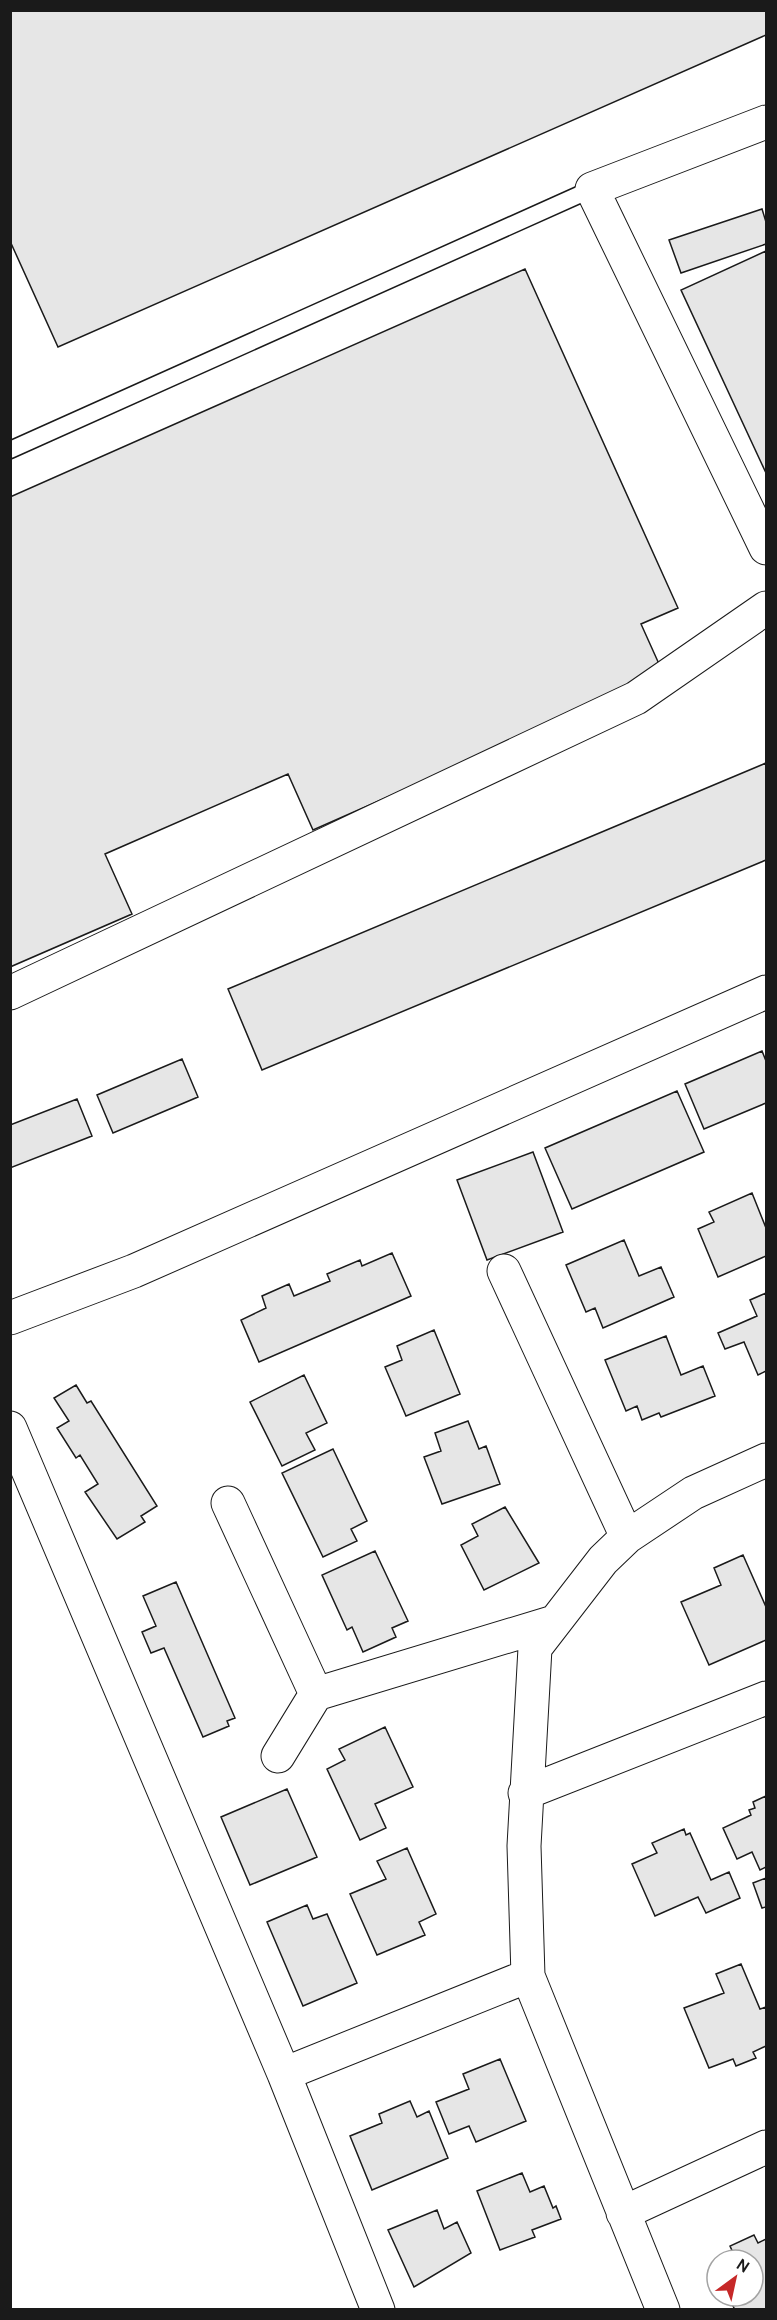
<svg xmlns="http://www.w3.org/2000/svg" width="777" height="2320" viewBox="0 0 777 2320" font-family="Cabin,sans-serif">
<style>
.building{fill:#e6e6e6;stroke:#1a1a1a;stroke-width:1.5}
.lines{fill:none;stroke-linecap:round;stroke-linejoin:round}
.lane-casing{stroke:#1a1a1a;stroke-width:19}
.street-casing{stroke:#1a1a1a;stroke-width:35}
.lane{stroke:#fff;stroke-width:16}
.street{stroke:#fff;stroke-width:33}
</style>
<rect width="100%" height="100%" fill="#fff"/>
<path class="building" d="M10,10H766V35L58,347L10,241Z
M762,209L766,222V244L681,273L669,240Z
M766,251V473L681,290Z
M525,269L678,608L641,624L664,675L313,830L288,774L105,854L132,914L10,967V497Z
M766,763V860L262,1070L228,989Z
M762,1051L766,1061V1103L704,1129L685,1084Z
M182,1059L198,1097L113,1133L97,1095Z
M677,1091L704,1152L572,1209L545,1148Z
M77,1099L92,1136L10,1168V1125Z
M533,1152L563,1232L487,1260L457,1180Z
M752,1193L766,1228V1256L718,1277L698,1229L714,1222L709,1212Z
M624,1240L639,1276L661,1267L674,1297L603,1328L595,1308L586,1312L566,1265Z
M392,1253L411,1296L259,1362L241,1320L266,1308L262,1296L289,1284L294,1296L330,1281L327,1274L360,1260L362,1266Z
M766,1293V1371L758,1375L744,1342L725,1349L718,1333L757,1316L750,1300Z
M434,1330L460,1394L406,1416L385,1367L402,1360L397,1346Z
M666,1336L681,1375L703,1366L715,1396L661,1417L659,1413L642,1420L637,1406L626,1411L605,1360Z
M304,1375L327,1423L306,1433L315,1450L282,1466L250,1402Z
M76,1385L87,1403L91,1401L157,1506L141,1516L145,1522L117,1539L85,1492L98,1484L80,1455L76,1458L57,1428L69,1421L54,1398Z
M468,1421L479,1449L486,1446L500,1484L442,1504L424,1457L441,1451L435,1433Z
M333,1449L367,1521L351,1529L357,1541L323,1557L282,1473Z
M505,1507L539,1563L484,1590L461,1545L478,1536L472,1524Z
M375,1551L408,1621L392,1628L396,1637L363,1652L352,1627L347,1630L322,1575Z
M743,1555L766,1607V1640L709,1665L681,1602L721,1585L714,1568Z
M176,1582L235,1718L227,1721L229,1726L203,1737L164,1648L151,1653L142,1632L156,1626L143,1596Z
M385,1727L413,1787L375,1804L386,1828L360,1840L327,1769L345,1760L339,1749Z
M287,1789L317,1857L250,1885L221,1817Z
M766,1796V1867L760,1870L752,1852L737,1859L723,1828L751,1815L749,1810L755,1808L753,1802Z
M684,1829L686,1835L690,1833L711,1880L729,1872L740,1898L706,1913L698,1897L655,1916L632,1864L657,1853L652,1843Z
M407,1848L436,1914L419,1922L425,1935L377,1955L350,1894L386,1879L377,1861Z
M766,1878V1907L762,1908L753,1883Z
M307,1905L313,1919L327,1914L357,1983L303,2006L267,1922Z
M741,1964L760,2009L766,2007V2046L753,2052L756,2058L736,2066L733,2059L709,2068L684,2008L724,1993L716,1974Z
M500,2059L526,2121L476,2142L469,2126L449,2134L436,2102L469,2089L463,2074Z
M410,2101L417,2117L429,2111L448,2158L372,2190L350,2136L382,2123L379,2114Z
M522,2173L530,2192L544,2186L553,2208L556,2206L561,2219L532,2230L535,2237L500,2250L477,2191Z
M437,2210L444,2229L457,2222L471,2253L414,2287L388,2230Z
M754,2235L758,2243L766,2239V2310H735L728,2296H753V2260H728L735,2257L730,2246Z"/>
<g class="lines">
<defs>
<path id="lane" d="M10,450L592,189"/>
<path id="street" d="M766,122L592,189L766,548
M10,993L636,698L766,608
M504,1271L627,1537
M10,1318L134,1271L766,992
M10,1428L284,2074L378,2310
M228,1503L316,1694
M278,1756L316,1694L554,1622
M525,1793L766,1698
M284,2074L528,1976
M623,2213L766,2147
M663,2310L528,1976L524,1846L535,1648L603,1560L627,1537L693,1493L766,1460"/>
</defs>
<use href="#lane" class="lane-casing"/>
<use href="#street" class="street-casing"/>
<use href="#lane" class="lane"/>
<use href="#street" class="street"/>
</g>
<rect width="777" height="2320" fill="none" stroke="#1a1a1a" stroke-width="24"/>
<g transform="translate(735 2278) rotate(33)"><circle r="28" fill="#ffffff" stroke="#a3a3a3" stroke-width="1.5"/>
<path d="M0-4.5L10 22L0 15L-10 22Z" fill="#c62828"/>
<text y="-9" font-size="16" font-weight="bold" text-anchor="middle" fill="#1a1a1a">N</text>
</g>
</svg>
